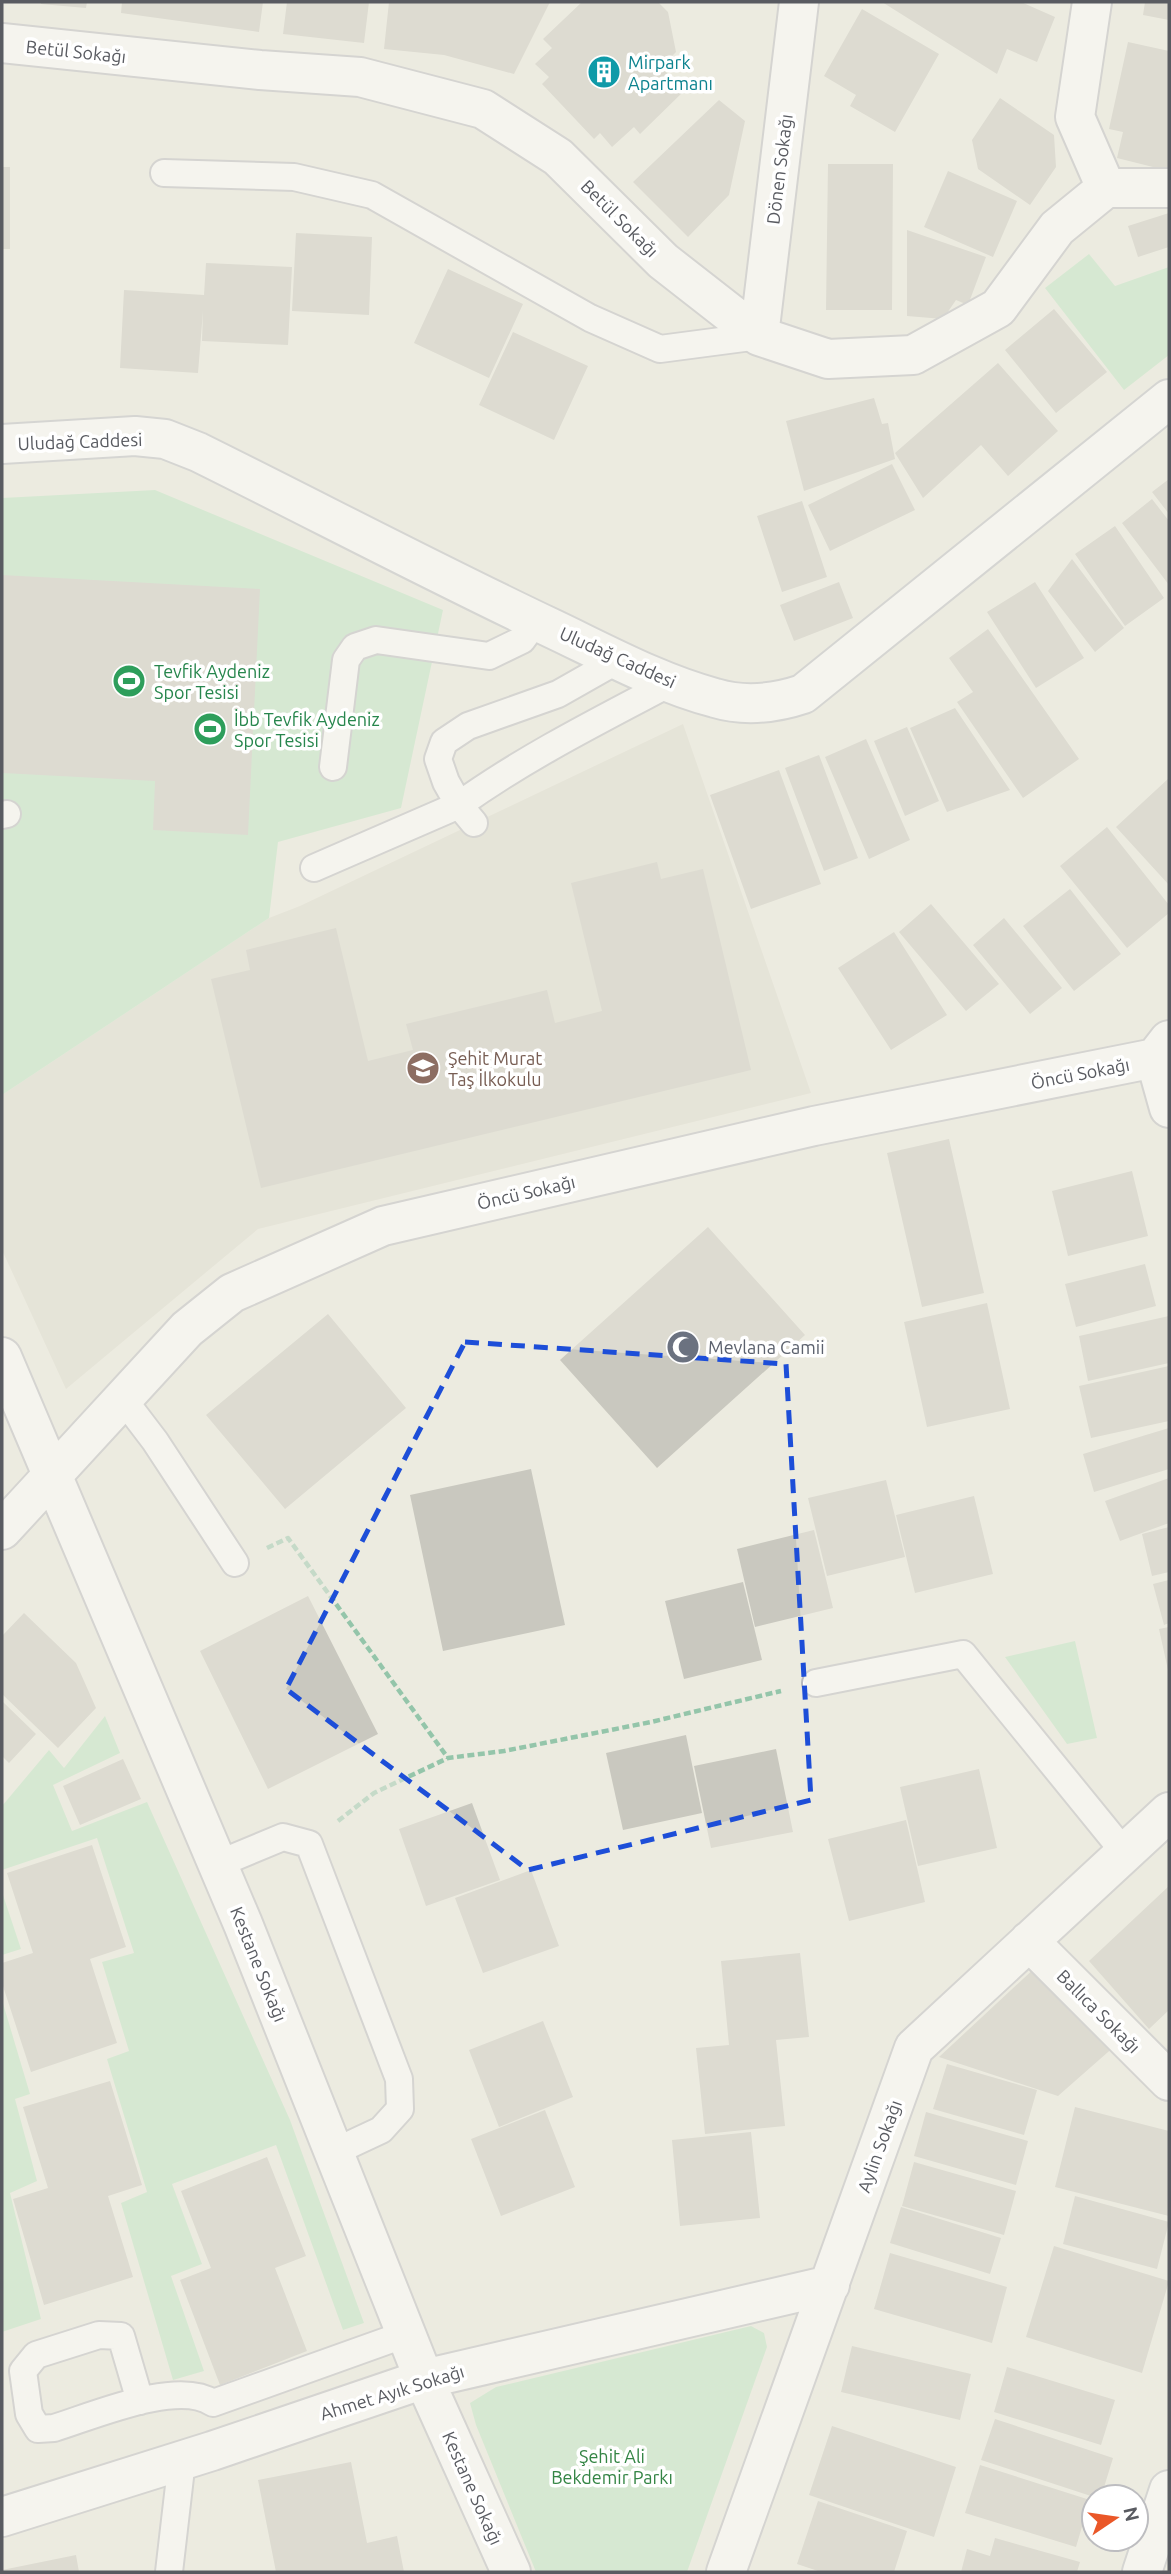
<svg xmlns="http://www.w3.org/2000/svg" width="1171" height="2574" viewBox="0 0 1171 2574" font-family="Ubuntu,sans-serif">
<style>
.education{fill:#dcdbce}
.green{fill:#bbe5c2}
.building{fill:#c9c8bf}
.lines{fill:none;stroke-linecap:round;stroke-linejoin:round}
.lane-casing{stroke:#b8b9bf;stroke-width:30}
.street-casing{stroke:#b8b9bf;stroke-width:42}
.secondary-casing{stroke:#b9bbc2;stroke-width:42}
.path{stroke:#94c5aa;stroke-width:4.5;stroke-dasharray:7 3.5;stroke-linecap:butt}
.lane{stroke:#fff;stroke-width:26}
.street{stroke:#fff;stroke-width:38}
.secondary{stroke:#fff;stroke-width:38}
.marked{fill:none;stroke:#1d4ed8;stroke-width:5;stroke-dasharray:14 9;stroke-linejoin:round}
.labels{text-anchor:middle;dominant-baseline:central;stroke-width:7;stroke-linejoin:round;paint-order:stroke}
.street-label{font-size:18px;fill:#595b61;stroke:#fff}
.culture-label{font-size:18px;fill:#0d838f;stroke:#fff;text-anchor:start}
.leisure-label{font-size:18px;fill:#27864d;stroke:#fff;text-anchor:start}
.education-label{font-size:18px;fill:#785e54;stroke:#fff;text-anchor:start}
.worship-label{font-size:18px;fill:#5b616d;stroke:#fff;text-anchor:start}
.park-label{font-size:18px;fill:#348545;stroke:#fff}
</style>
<rect width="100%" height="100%" fill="#ecebe0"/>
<path class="education" d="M683,724L811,1093L258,1229L66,1389L2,1250V1095L269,918L300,906Z"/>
<path class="green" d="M1089,254L1115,286L1169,267V355L1124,390L1045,288Z
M155,490L443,610L401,808L278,842L269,918L2,1095V498Z
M1075,1641L1097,1738L1067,1744L1005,1657Z
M105,1716L120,1753L53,1785L72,1831L147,1802L290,2120L364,2323L343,2330L276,2145L172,2184L202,2264L171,2276L204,2371L173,2380L121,2203L147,2192L107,2059L129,2051L102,1962L134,1953L97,1838L2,1870V1806L49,1750L64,1768Z
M2,1892L21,1949L2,1955Z
M2,2000L30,2094L15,2099L37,2181L10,2193L41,2319L2,2332Z
M751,2326L764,2333L767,2347L687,2572H536L476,2425L470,2403L496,2387Z"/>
<path class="building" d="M41,2H87L86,8L41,4Z
M122,2H263L259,32L121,13Z
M287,2H369L364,43L283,34Z
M389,2H550L514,74L444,55L384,49Z
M582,2H658L668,12L676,52L661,67L684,91L640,134L634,127L612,147L600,133L594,139L542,84L549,77L535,64L552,48L543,39Z
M882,2H1021L1055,17L1037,62L1007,49L997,74Z
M1145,2H1169V20L1143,15Z
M862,9L939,54L895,132L850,106L856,95L824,76Z
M1128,42L1169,51V171L1117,158L1123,132L1109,129Z
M1000,98L1054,135L1056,167L1030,205L978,169L972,140Z
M719,100L745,121L729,195L688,237L633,182Z
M828,164H893L892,310H826Z
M2,167H10V249H2Z
M948,171L1017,201L993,257L924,227Z
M1169,213V247L1138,257L1128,226Z
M907,230L986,257L968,305L956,300L943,319L907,316Z
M296,233L372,237L369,315L292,311Z
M206,263L292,267L288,345L202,341L203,311L198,373L120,368L124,290L204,295Z
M448,269L523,304L489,378L414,343Z
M1054,309L1107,372L1056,413L1005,350Z
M513,332L588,366L554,440L479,405Z
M998,363L1058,431L1008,476L981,445L923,498L895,453Z
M874,398L882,424L888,423L895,459L804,491L786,421Z
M892,464L915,510L830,551L808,505Z
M1169,479V514L1152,492Z
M1152,499L1169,521V585L1122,523Z
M802,501L827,577L782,592L757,516Z
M1115,526L1164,598L1125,626L1075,554Z
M1072,559L1124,628L1095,652L1048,591Z
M2,575L260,589L248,835L153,830L155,781L2,773Z
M839,582L853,618L794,641L780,605Z
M1035,582L1084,658L1036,688L987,612Z
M988,629L1079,759L1023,798L957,702L973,692L949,658Z
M955,708L1010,790L947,812L910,728Z
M907,727L939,801L905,816L874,741Z
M866,739L910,840L869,859L825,757Z
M819,755L858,858L824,871L785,768Z
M779,770L821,884L751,909L710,795Z
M1169,778V885L1116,827Z
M1107,827L1169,905V913L1127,948L1060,866Z
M657,862L661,879L703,869L751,1070L261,1188L211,979L250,970L246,950L336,928L368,1061L413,1050L406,1024L547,990L555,1023L602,1011L571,883Z
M1070,889L1121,954L1074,991L1023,926Z
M931,904L999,984L966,1011L899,932Z
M1004,918L1062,988L1030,1014L973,945Z
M894,932L947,1015L891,1050L838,968Z
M949,1139L984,1293L922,1307L887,1153Z
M1132,1171L1148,1236L1068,1256L1052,1191Z
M708,1227L805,1335L657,1468L560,1360Z
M1145,1264L1156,1306L1076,1327L1065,1284Z
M987,1303L1010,1409L927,1427L904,1322Z
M328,1314L406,1408L285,1509L206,1415Z
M1169,1316V1363L1088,1381L1079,1336Z
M1169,1366V1421L1091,1438L1079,1386Z
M1169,1428V1469L1094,1492L1083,1454Z
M531,1469L565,1625L443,1651L410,1495Z
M1169,1478V1523L1120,1541L1105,1501Z
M886,1480L905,1557L827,1576L808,1498Z
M974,1496L993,1574L915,1593L896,1515Z
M1169,1527V1572L1152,1576L1142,1534Z
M814,1530L833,1608L755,1627L737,1549Z
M1169,1580V1623L1164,1625L1153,1584Z
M743,1582L762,1660L684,1679L665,1601Z
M308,1596L378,1734L268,1789L200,1651Z
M24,1613L76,1663L96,1708L58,1748L2,1694V1636Z
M1169,1627V1670H1168L1159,1629Z
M2,1701L36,1734L9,1763L2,1756Z
M686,1735L702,1813L623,1830L606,1753Z
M776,1749L793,1832L711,1848L694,1766Z
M123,1759L141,1799L80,1825L63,1786Z
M979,1769L997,1848L918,1866L900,1787Z
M472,1803L500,1880L426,1906L399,1829Z
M906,1820L925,1902L849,1921L828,1839Z
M92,1845L126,1947L90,1959L117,2043L31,2072L2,1983V1963L33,1953L7,1873Z
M531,1870L559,1946L483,1973L455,1898Z
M1169,1886V2010L1149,2029L1089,1961Z
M800,1953L809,2037L776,2040L785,2126L705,2134L696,2048L729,2045L721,1961Z
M1038,1965L1116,2045L1058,2096L939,2057Z
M543,2021L573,2097L499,2127L469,2050Z
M947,2064L1037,2090L1024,2135L933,2109Z
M110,2081L142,2185L108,2196L133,2277L44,2305L13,2199L48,2188L23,2107Z
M1075,2107L1169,2131V2216L1055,2187Z
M545,2110L575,2187L501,2216L471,2139Z
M926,2112L1028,2141L1016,2185L914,2156Z
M751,2132L760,2218L680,2226L672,2140Z
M267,2157L306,2256L275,2268L307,2351L220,2385L180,2280L211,2268L181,2191Z
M914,2162L1016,2191L1004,2235L902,2206Z
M1075,2196L1169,2222L1157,2269L1063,2244Z
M901,2207L1001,2238L990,2274L890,2243Z
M1054,2246L1169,2281L1142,2373L1026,2337Z
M890,2253L1007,2287L992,2343L874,2309Z
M852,2346L971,2374L960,2420L841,2392Z
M1007,2367L1115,2400L1101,2445L994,2412Z
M995,2419L1113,2458L1101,2497H1094L981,2460Z
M832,2426L956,2467L934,2537L809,2495Z
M351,2462L367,2543L397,2536L404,2572H276L258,2480Z
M980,2465L1090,2500L1076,2547L965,2513Z
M818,2501L907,2531L894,2572H821L797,2564Z
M995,2538L1080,2562L1077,2572H961L967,2549L990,2556Z
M76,2555L79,2572H2V2570Z"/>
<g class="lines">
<defs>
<path id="lane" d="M164,173L294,177L372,195L590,318L660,349L759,336
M333,767L346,660L355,647L376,640L489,656L522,640L536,621
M2,815L7,814
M474,823L459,805C526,757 600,720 672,682
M314,868L459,805L446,782L438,759L444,742L468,726L558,694L618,660
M123,1399L155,1441L235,1563
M816,1683L963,1654L1125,1853
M218,1864L283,1837L309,1844L399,2079L400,2109L381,2130L334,2152
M140,2401L121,2336L99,2335L36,2355L23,2371L29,2414L38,2429L54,2428C93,2416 178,2379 213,2403L406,2334
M169,2572L182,2460"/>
<path id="street" d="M1092,2L1075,117L1106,188
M2,43L260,70L360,77L483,109L558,157L663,261L759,336L828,359L913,355L998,308L1057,228L1106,188H1169
M759,336L799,2
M1169,1040L1155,1058L1169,1108
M2,1357L243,1924L424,2379L511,2572
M2,1530L187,1329L232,1293L383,1226L814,1126L1155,1058
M1029,1941L1169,2081
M2,2517L212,2451L424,2379L830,2285
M726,2572L914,2048L1169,1812"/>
<path id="secondary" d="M2,444L135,436L165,439L198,452C315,510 431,571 549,627C602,652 658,683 715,698C745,707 773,704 803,694L1169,399
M1142,2572L1169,2490"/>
</defs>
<use href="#lane" class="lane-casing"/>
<use href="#street" class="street-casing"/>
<use href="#secondary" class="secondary-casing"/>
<path class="path" d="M267,1548L288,1538L448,1758
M338,1821L374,1793L448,1758L504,1751L651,1722L781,1691"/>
<use href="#lane" class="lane"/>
<use href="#street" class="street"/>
<use href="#secondary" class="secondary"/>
</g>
<path d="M0 0H1171V2574H0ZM465,1342L786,1364L811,1800L528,1870L286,1689Z" fill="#ecebe0" fill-opacity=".55" fill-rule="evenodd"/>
<path class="marked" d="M465,1342L786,1364L811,1800L528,1870L286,1689Z"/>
<defs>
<symbol id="building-disc" viewBox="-11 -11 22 22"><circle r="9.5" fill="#0f9aa8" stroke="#fff"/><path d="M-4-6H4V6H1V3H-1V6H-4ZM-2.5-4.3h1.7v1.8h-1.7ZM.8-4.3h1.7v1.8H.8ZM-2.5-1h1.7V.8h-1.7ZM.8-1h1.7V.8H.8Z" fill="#fff"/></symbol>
<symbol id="stadium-disc" viewBox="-11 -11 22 22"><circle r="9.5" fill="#2e9e5b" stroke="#fff"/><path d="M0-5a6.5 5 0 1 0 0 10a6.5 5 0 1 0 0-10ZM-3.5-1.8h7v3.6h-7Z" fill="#fff"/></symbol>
<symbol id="school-disc" viewBox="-11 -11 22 22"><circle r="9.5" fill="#8d6e63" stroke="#fff"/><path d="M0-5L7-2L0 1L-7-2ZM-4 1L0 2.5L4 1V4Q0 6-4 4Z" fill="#fff"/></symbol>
<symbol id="mosque-disc" viewBox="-11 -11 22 22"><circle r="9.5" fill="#6b7280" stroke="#fff"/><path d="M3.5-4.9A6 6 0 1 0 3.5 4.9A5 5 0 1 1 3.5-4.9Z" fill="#fff"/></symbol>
</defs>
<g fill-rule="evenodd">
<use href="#building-disc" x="585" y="53" width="38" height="38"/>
<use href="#stadium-disc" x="110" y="662" width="38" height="38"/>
<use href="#stadium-disc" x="191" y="710" width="38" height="38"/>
<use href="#school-disc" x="404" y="1049" width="38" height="38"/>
<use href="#mosque-disc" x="664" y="1328" width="38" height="38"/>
</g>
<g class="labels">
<g class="street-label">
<text transform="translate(76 51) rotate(6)">Betül Sokağı</text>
<text transform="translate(779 169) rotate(-83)">Dönen Sokağı</text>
<text transform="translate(620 218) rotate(45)">Betül Sokağı</text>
<text transform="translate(80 441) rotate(-2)">Uludağ Caddesi</text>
<text transform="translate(618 657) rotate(24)">Uludağ Caddesi</text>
<text transform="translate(1080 1073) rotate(-11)">Öncü Sokağı</text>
<text transform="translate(526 1192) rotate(-13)">Öncü Sokağı</text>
<text transform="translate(259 1964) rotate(68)">Kestane Sokağı</text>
<text transform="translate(1099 2011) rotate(45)">Ballıca Sokağı</text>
<text transform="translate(879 2146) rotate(-70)">Aylin Sokağı</text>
<text transform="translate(392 2392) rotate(-17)">Ahmet Ayık Sokağı</text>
<text transform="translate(473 2488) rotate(66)">Kestane Sokağı</text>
</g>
<g class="culture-label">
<text x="628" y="62">Mirpark<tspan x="628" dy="21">Apartmanı</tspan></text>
</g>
<g class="leisure-label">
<text x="154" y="671">Tevfik Aydeniz<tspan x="154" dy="21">Spor Tesisi</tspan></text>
<text x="234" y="719">İbb Tevfik Aydeniz<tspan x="234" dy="21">Spor Tesisi</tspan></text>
</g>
<g class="education-label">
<text x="448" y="1058">Şehit Murat<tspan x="448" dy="21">Taş İlkokulu</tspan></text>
</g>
<g class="worship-label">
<text x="708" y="1347">Mevlana Camii</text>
</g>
<g class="park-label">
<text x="612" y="2456">Şehit Ali<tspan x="612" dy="21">Bekdemir Parkı</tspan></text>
</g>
</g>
<rect width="1171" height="2574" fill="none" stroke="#595b61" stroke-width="7"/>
<g transform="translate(1115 2518) rotate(77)"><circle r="33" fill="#ffffff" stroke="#bdbdc0" stroke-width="2"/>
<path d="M0-5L12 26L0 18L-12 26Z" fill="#ea5728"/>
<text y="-10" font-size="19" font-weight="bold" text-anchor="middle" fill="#595b61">N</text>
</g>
</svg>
